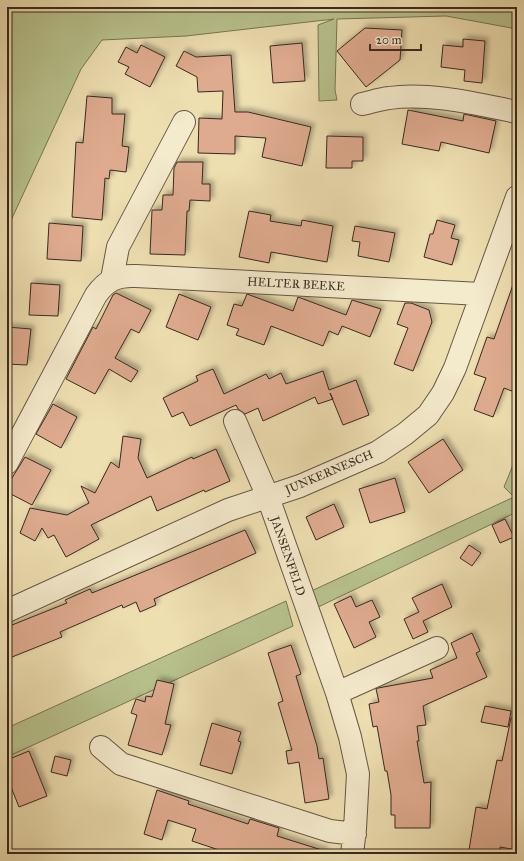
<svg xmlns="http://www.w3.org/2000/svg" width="524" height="861" viewBox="0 0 524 861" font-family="'IM FELL Great Primer',serif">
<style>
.green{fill:#b8c28d;stroke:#787656}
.building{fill:#dfab8f;stroke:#382a1f;filter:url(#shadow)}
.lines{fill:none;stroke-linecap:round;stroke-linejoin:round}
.minor-casing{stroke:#665744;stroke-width:24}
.minor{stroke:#f4eacc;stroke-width:22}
.labels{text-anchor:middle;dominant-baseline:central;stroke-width:4;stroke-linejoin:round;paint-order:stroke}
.street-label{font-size:12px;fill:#382a1f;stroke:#f4eacc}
</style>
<defs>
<filter id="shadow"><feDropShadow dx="3.5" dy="-3.5" stdDeviation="2" flood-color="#0004"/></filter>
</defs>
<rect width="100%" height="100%" fill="#eedfb1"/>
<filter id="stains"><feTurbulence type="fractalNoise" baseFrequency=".005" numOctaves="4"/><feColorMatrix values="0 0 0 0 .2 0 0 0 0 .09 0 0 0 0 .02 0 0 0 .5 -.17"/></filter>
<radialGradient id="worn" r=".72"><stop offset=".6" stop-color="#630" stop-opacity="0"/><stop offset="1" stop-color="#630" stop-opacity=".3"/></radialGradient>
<path class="green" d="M7,7H517V29L446,16L337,19L335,90L337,100L319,101L318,25L334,19L186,36L102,40L81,69L7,229Z
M517,455V512L314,609L307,593L514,497L504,487Z
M286,601L293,626L7,757V728Z"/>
<path class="building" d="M365,28L402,30L400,60L366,87L337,51Z
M463,39L485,41L482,83L464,81L465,70L441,67L443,45L463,47Z
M302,43L305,81L273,83L270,46Z
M141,45L165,57L150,87L125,74L129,67L118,62L126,47L137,53Z
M184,51L196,57L231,55L235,112H248L311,127L302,166L262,157L266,138L235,136V154L198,153L199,118L222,119L223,91L198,92L197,77L176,66Z
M87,96L112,98V114H125L122,146L129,147L126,172L110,170L109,179L105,178L102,220L72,217L76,142L83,143Z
M408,110L463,121L464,114L496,121L489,153L441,142L439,151L402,144Z
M327,136L363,137V161H352V168H326Z
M177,162H203L202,184H210V201L190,200L189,211H187L185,255L150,254L152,210H162L163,195H173L174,168Z
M249,211L271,215L270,221L301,226L302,220L333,226L327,262L271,252L269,263L239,257Z
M437,220L455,225L451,238L459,240L452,265L424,257L430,234H433Z
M49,223L83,226L81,261L47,259Z
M355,226L395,233L389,262L358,256L360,242L352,241Z
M515,279H517V393L504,388L493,417L474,410L486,378L474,374L487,337L494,339Z
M31,283L60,285L58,316L29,315Z
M116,293L151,310L139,333L131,329L115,358L138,371L131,382L109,369L95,394L66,379L93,327L96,329L113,295Z
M179,294L211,307L198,340L166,327Z
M247,294L293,311L298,297L346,315L352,300L381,309L370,337L342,326L338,335L329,331L323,346L271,326L264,345L236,335L239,329L227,325L234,304L242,306Z
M405,303H411L429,310L432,322L413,371L394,364L408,328L397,324Z
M7,327L31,329L27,365L7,364Z
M213,369L224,394L266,374L269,379L281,373L286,384L323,371L329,390L356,380L369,415L343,425L330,393L333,399L318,404L315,397L263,421L258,408L245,414L238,409L236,405L190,426L183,412L172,417L163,398L198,381L196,376Z
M53,404L77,417L61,448L36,434Z
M123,436L141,439L138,458L147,478L192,457L193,459L216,449L230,481L205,492L204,490L157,511L151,496L91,525L99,539L66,557L54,535L48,538L42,528L35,541L20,533L30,508L67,515L89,503L81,486L95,493L111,462L119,468Z
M443,439L463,470L429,493L408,462Z
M25,457L51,470L32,505L7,492V486Z
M395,478L405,512L370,523L359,489Z
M334,504L344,527L316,540L306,517Z
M505,519L514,537L500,543L492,525Z
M245,530L256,553L154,599L156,605L140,612L136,602L123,608L122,605L60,632L62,637L7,659V627L67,603L65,600L90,589L92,593Z
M469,545L481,553L472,566L460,558Z
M442,584L452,607L423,621L428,632L413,639L404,619L419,612L412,598Z
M351,596L356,607L372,600L380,617L369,622L376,637L354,648L334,604Z
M472,633L480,651L476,653L487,677L423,706L426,725L417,726L419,741H417L424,783L431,782L430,828H395V815H391V795L387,771H385L377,726L373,727L369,704L379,702L376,689L378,688L433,678L430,670L457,658L451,643Z
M291,645L301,674L296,676L317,746L319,759L323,758L329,799L305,803L299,762L288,764L286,751L292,750L278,703L283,701L268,653Z
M157,680L174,684L165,724L171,725L162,755L128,745L137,715L131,713L136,699L145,702L146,696L152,697Z
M485,706L511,711L508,727L481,722Z
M511,718L517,719V850L500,847L499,854H489L469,850L476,807L487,809L497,760L502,761Z
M212,723L241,732L238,741L241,742L232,774L200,765Z
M29,751L47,796L19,807L7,777V760Z
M55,756L71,760L67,776L51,772Z
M157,790L189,801L188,804L248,824L250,819L279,828L277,836L325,851L324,854H259L247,850L246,854H231L192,841L196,829L168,820L162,840L144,834Z"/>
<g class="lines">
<defs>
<path id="minor" d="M362,104C371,102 380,99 389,98C429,92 477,104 517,112
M112,279L118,247L184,122
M235,421L268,497L337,693L350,737L358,774L355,829L352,854
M7,463L96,295C107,280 117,275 136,276L481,294
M7,611L228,510L300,486L378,452L405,434L428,415L443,393L455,368L517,197
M337,693L437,648
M101,747L121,764L330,831L355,834"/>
</defs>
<use href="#minor" class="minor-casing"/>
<use href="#minor" class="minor"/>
</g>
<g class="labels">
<g class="street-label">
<text transform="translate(296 284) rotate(3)">HELTER BEEKE</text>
<text transform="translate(329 472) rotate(-23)">JUNKERNESCH</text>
<text transform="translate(288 556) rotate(71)">JANSENFELD</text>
</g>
</g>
<rect width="524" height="861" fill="none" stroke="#eedfb1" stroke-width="24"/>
<rect x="8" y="8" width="508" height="845" fill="none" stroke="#382a1f" stroke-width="2"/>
<rect x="12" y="12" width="500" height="837" fill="none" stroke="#382a1f"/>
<path d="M370 44v6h51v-6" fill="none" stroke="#382a1f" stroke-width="2"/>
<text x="376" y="44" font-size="12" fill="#382a1f" stroke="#f4eacc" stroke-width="3" paint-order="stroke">20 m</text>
<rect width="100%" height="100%" filter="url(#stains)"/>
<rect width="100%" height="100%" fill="url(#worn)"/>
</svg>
